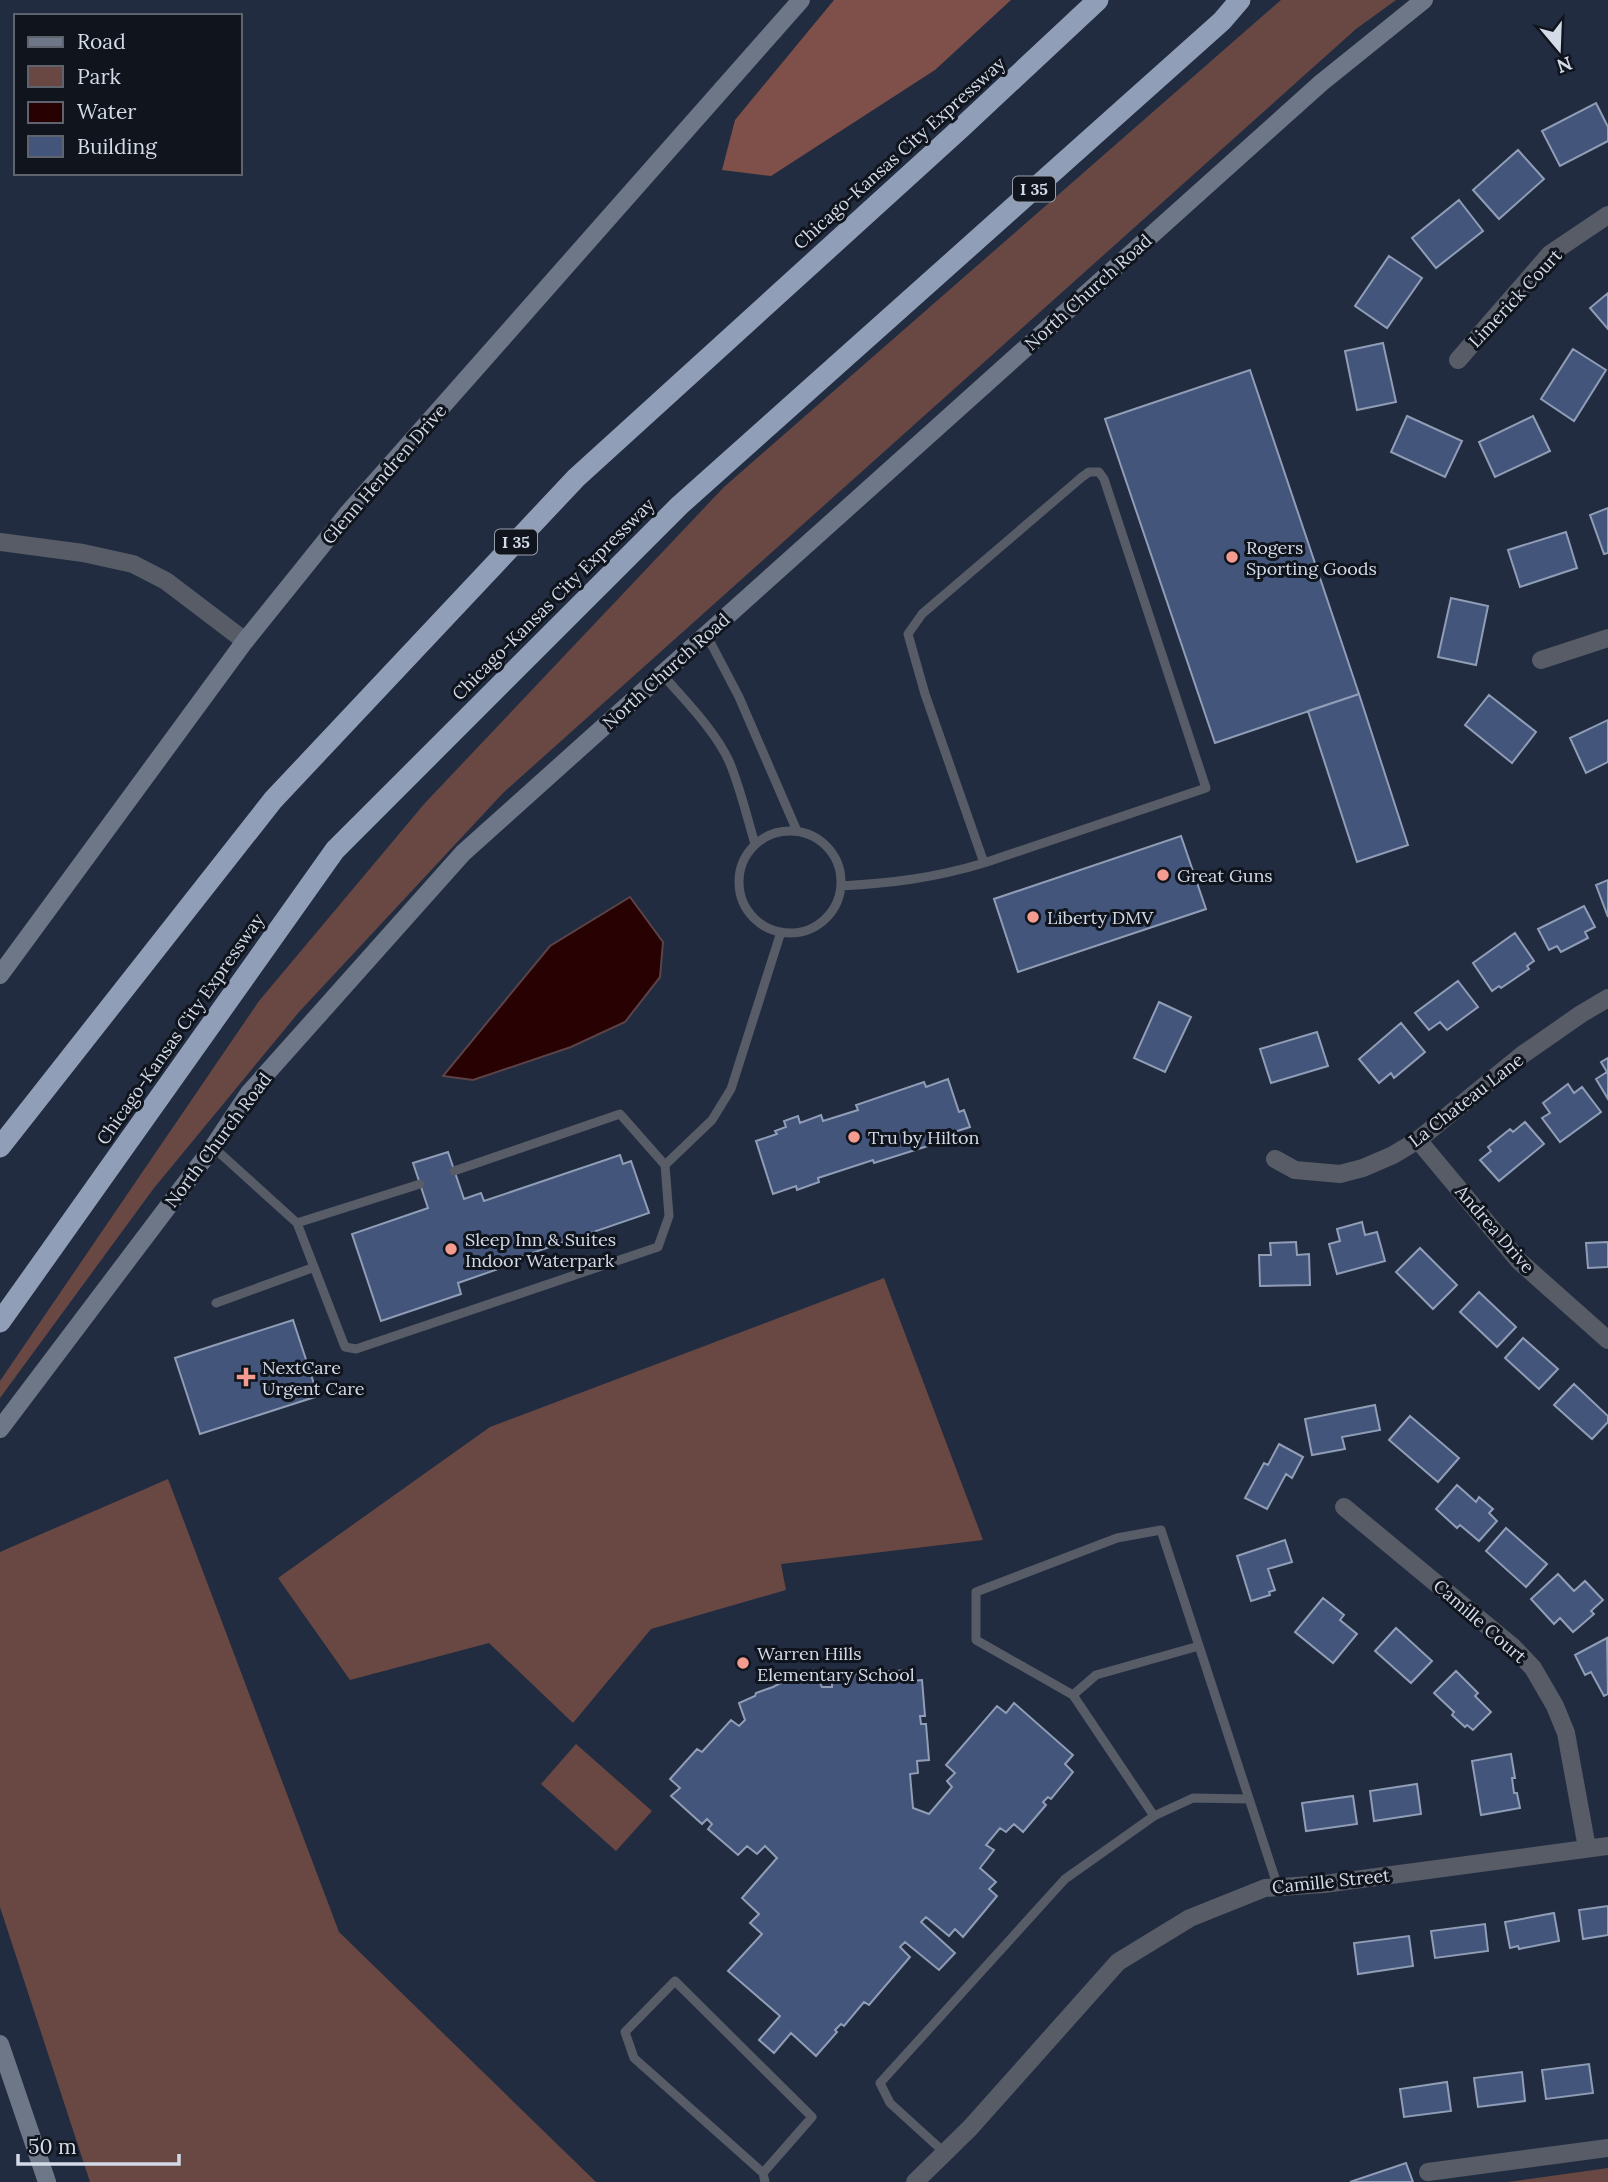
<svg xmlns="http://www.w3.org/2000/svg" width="1608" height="2182" viewBox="0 0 1608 2182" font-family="Lora,serif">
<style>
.green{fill:#694844}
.forest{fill:#7f4f49}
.water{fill:#280202;stroke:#5b4347;stroke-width:2}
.building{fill:#43557b;stroke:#909db6;stroke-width:2}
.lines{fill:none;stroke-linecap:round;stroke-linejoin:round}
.lane{stroke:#575c67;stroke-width:9}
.street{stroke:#575c67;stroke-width:18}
.secondary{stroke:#6e7787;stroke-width:18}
.highway{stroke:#919eb7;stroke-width:21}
.poi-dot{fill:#f59c90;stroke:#10141d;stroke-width:2.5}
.labels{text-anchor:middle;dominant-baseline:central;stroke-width:6;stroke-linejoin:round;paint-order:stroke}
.shield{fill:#10141d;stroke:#989fab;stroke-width:2}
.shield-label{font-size:16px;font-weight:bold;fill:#d3dae8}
.street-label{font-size:18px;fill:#d3dae8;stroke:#10141d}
.poi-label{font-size:18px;fill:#d3dae8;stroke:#10141d;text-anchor:start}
</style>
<rect width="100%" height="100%" fill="#222c40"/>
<path class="green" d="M1281,0H1396L1356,29L503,793L299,1012L154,1188L0,1398V1381L259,1001L425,803L724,487Z
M884,1278L983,1540L781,1564L786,1590L651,1629L573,1723L489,1643L350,1680L278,1578L490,1427Z
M168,1479L339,1932L596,2182H90L0,1907V1552Z
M576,1744L652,1811L616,1851L541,1784Z
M1608,2168V2182H1508Z"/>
<path class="forest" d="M834,0H1011L935,70L771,176L722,170L735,120Z"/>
<path class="water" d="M630,897L663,942L660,977L625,1022L571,1047L473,1080L443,1076L550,946Z"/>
<path class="building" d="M1596,103L1608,127V141L1560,166L1542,131Z
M1518,150L1544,179L1499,219L1473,190Z
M1459,200L1483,231L1436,268L1412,238Z
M1389,256L1422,278L1387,328L1355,306Z
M1608,293V329L1590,308Z
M1383,343L1396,402L1357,410L1345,351Z
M1573,349L1606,370L1574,421L1541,399Z
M1250,370L1359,694L1215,743L1105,419Z
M1407,416L1462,441L1445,477L1391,452Z
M1533,416L1550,451L1495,477L1479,442Z
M1608,508V553L1604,554L1590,515Z
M1566,532L1577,568L1520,587L1508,550Z
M1451,598L1488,606L1476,665L1438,657Z
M1359,694L1408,845L1357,862L1308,711Z
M1489,695L1536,732L1512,763L1465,725Z
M1608,720V762L1586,773L1570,738Z
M1181,836L1206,909L1018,972L994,899Z
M1608,880V917L1596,885Z
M1584,906L1595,927L1585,932L1588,938L1561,952L1557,946L1549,950L1538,929Z
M1515,933L1534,961L1527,966L1529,969L1501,988L1499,986L1492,991L1473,963Z
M1458,981L1478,1007L1447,1030L1440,1022L1429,1030L1415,1013Z
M1159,1002L1191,1017L1165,1072L1134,1058Z
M1401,1023L1425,1052L1394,1078L1391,1073L1379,1083L1359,1059Z
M1317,1032L1328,1066L1271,1083L1260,1049Z
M1608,1058V1099L1596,1079L1607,1072L1601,1062Z
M948,1079L959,1112L964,1110L970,1127L932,1139L934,1144L874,1163L873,1160L818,1178L819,1182L797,1190L796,1186L773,1194L756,1141L777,1134L775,1131L786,1127L784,1121L798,1116L800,1123L821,1115L823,1121L858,1110L856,1105L924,1082L926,1087Z
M1568,1084L1574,1093L1582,1087L1601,1112L1560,1142L1542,1118L1550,1113L1543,1103Z
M1525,1122L1544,1144L1499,1181L1480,1160L1491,1151L1488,1147L1510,1129L1513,1132Z
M448,1152L464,1199L481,1193L484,1201L620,1155L623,1164L631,1161L649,1213L500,1264L501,1268L458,1283L461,1294L381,1321L352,1234L428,1208L413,1163Z
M1362,1222L1365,1235L1377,1232L1385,1261L1337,1274L1329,1244L1340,1241L1337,1229Z
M1296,1242L1297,1255L1309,1254L1310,1285L1260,1286L1259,1255H1271L1270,1243Z
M1608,1242V1267L1588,1268L1586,1243Z
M1420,1248L1457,1285L1433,1309L1396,1272Z
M1479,1292L1516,1327L1497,1347L1460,1312Z
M293,1320L318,1396L200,1434L175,1358Z
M1523,1338L1558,1369L1539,1389L1505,1358Z
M1574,1384L1608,1416V1422L1592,1439L1554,1405Z
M1375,1405L1380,1430L1342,1437L1345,1449L1312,1455L1305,1419Z
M1410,1416L1459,1458L1438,1482L1389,1440Z
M1279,1444L1303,1457L1292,1478L1286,1474L1267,1509L1245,1498L1264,1463L1268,1465Z
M1457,1485L1476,1502L1479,1497L1493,1509L1489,1513L1497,1521L1479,1541L1460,1525L1457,1528L1436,1509Z
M1506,1528L1547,1564L1526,1587L1486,1551Z
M1285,1540L1292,1562L1268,1569L1275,1590L1269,1592L1270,1595L1251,1601L1237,1556Z
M1558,1574L1574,1591L1585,1581L1603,1600L1591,1611L1594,1614L1573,1632L1560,1618L1554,1624L1531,1599Z
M1323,1598L1344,1615L1340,1620L1357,1634L1333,1663L1295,1632Z
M1396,1628L1432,1661L1411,1683L1375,1651Z
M1607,1638L1608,1694L1604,1696L1591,1672L1585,1675L1575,1655Z
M813,1670L822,1687H832V1675L909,1670L910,1681L922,1680L925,1716H920L921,1724H926L929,1760L917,1761L918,1773L910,1774L913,1808L929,1814L952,1787L947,1781L955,1773L946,1765L997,1706L1006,1713L1014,1703L1073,1755L1065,1764L1073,1772L1051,1799L1048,1797L1043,1802L1046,1805L1023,1832L1014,1824L1006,1832L1000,1828L986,1845L994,1850L980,1868L996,1882L989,1889L997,1896L963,1937L955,1929L949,1936L926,1917L921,1922L955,1953L939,1970L905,1942L900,1947L910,1957L869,2005L864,2002L844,2026L841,2024L835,2030L837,2032L816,2056L791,2033L774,2053L759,2040L780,2016L728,1971L762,1934L750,1923L759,1914L742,1898L777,1858L765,1846L757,1854L747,1846L738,1855L708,1829L712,1824L707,1819L702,1824L671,1796L680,1788L670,1779L697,1749L702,1752L731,1720L739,1726L745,1720L739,1703L755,1696L756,1693L773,1687L792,1677L794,1679Z
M1456,1671L1478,1693L1475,1696L1491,1712L1473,1730L1467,1725L1465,1727L1452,1715L1454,1712L1434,1693Z
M1511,1754L1515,1778H1512L1514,1793H1517L1520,1808L1481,1815L1472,1761Z
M1417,1784L1421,1814L1374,1821L1370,1791Z
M1353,1796L1357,1824L1306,1831L1302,1803Z
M1608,1906V1935L1583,1939L1579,1910Z
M1554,1913L1559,1941L1519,1949L1518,1946L1510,1948L1505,1922Z
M1485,1924L1488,1951L1435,1958L1431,1931Z
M1409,1936L1413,1966L1358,1974L1354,1943Z
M1589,2064L1593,2093L1546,2099L1542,2070Z
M1522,2072L1525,2101L1478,2107L1474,2078Z
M1447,2082L1451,2111L1404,2117L1400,2089Z
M1406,2163L1413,2182H1350Z"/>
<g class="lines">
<path class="lane" d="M706,634L739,697L797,831
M663,675C686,702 714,729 729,761C740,787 747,817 755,844
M739 882a51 51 0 1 1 102 0a51 51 0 1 1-102 0Z
M841,886C893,883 934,878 984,863L1206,788L1104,479L1099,472H1089L1082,477L922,614L908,634L925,694L984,863
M213,1147L297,1223L345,1347L356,1349L658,1247L669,1216L665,1165
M454,1171L620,1114L665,1165L712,1120L731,1089L781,932
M297,1223L420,1184
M216,1303L312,1268
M1073,1695L1096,1675L1199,1646
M1249,1799L1193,1798L1154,1816L1073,1695L976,1640V1592L1117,1538L1161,1530L1278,1887
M945,2153L890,2103L880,2083L1065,1879L1154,1816
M763,2173L812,2117L675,1981L625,2032L634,2058L763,2173L765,2182"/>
<path class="street" d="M1458,360L1550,254L1608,215
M0,542L83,553L133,564L166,581L245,641
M1541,660L1608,638
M1418,1140L1519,1261L1608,1340
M1275,1159L1295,1170L1340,1174L1363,1168L1393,1155L1418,1140L1522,1055L1581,1014L1608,998
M1344,1507L1513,1647L1533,1668L1555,1706L1566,1733L1587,1848
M1428,2172L1608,2148
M915,2182L970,2128L1118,1962L1190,1918L1265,1888L1324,1884L1608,1846"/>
<path class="secondary" d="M0,975L245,641L348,513L801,0
M0,1429L213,1147L249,1093L463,853L1321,83L1424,0
M0,2044L47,2182"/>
<path class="highway" d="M0,1147L273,800L576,478L961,128L1098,0
M0,1322L335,850L680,505L1222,21L1240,0"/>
</g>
<g class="poi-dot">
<circle cx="1232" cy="557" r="7"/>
<circle cx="1163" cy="875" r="7"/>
<circle cx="1033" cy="917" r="7"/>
<circle cx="854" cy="1137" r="7"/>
<circle cx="451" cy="1249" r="7"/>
<path d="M242.5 1366.5h7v7h7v7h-7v7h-7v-7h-7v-7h7z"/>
<circle cx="743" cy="1663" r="7"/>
</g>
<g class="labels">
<g class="shield">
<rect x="1013" y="176.5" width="42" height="25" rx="5"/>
<rect x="495" y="529.5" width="42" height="25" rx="5"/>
</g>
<g class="shield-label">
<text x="1034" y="189">I 35</text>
<text x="516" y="542">I 35</text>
</g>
<g class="street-label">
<text transform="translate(899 153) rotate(-42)">Chicago-Kansas City Expressway</text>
<text transform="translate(1088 292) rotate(-42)">North Church Road</text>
<text transform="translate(1515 298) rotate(-47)">Limerick Court</text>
<text transform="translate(384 474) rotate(-49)">Glenn Hendren Drive</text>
<text transform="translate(553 599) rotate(-45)">Chicago-Kansas City Expressway</text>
<text transform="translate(666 671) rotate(-42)">North Church Road</text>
<text transform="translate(180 1029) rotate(-55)">Chicago-Kansas City Expressway</text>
<text transform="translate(1466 1100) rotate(-38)">La Chateau Lane</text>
<text transform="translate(218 1140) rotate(-53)">North Church Road</text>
<text transform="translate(1495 1229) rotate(49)">Andrea Drive</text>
<text transform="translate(1480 1621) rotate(41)">Camille Court</text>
<text transform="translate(1331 1881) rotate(-6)">Camille Street</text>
</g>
<g class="poi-label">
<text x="1246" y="547">Rogers<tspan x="1246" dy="21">Sporting Goods</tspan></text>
<text x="1177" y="875">Great Guns</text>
<text x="1047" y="917">Liberty DMV</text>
<text x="868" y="1137">Tru by Hilton</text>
<text x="465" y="1239">Sleep Inn &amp; Suites<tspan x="465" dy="21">Indoor Waterpark</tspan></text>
<text x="262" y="1367">NextCare<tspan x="262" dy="21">Urgent Care</tspan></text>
<text x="757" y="1653">Warren Hills<tspan x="757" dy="21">Elementary School</tspan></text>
</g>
</g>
<rect x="14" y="14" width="228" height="161" fill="#10141d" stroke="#5e636e" stroke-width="2"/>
<rect x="28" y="37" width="35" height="10" fill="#6e7787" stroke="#5e636e" stroke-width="2"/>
<text x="77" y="49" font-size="21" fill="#d3dae8">Road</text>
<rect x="28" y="66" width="35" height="21" fill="#694844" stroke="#5e636e" stroke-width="2"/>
<text x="77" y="84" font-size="21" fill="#d3dae8">Park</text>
<rect x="28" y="102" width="35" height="21" fill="#280202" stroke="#5e636e" stroke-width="2"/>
<text x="77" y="119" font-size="21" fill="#d3dae8">Water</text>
<rect x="28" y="136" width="35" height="21" fill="#43557b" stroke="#5e636e" stroke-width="2"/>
<text x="77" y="154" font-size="21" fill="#d3dae8">Building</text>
<g transform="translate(1559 49) rotate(161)" stroke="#10141d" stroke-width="5" paint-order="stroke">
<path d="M0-5L12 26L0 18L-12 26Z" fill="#d3dae8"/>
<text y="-10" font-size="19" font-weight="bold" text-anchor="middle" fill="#d3dae8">N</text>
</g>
<path d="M18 2154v10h161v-10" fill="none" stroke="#d3dae8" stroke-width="3.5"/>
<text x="28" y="2154" font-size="21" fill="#d3dae8" stroke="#10141d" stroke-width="5" paint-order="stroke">50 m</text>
</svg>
